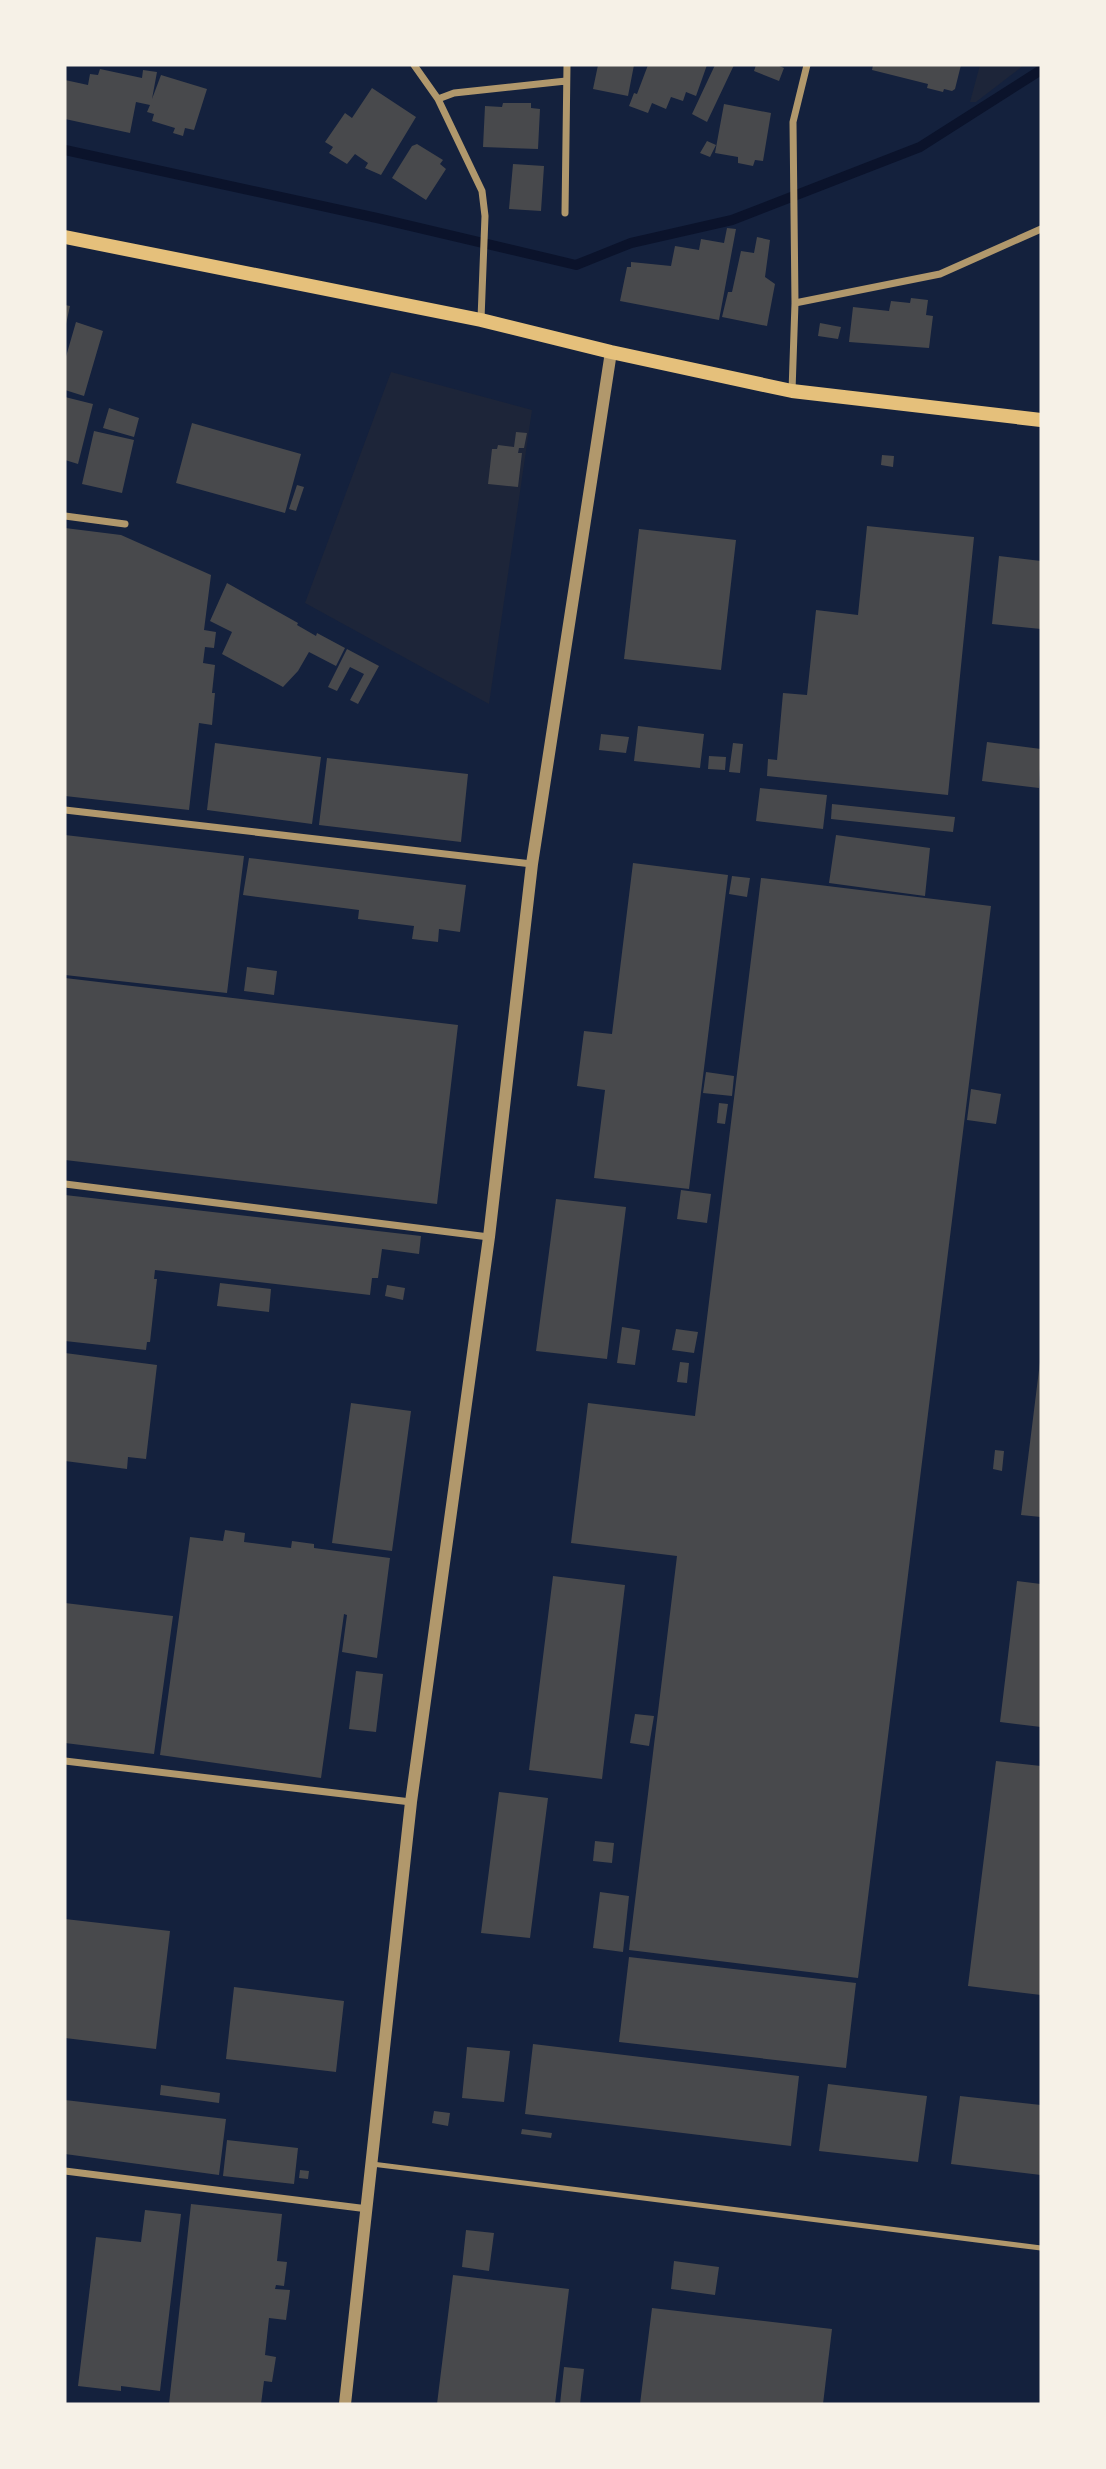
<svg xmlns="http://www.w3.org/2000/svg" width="1106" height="2469" viewBox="0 0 1106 2469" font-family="'PT Sans Narrow',sans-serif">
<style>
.green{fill:#1d2539}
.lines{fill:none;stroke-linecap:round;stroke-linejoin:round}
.stream{stroke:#0b132b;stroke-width:10}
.building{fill:#48494c}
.service{stroke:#b1986c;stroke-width:5}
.minor{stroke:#b1986c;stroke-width:7}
.tertiary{stroke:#b1986c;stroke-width:12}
.secondary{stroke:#e5c07b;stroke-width:14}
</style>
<rect width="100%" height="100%" fill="#14213d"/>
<path class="green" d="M980,65H1024L976,102H970Z
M391,372L532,410L489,704L305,603Z"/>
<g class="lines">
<path class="stream" d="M65,150L377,218L576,265L631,243L732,220L920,147L1041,70"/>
</g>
<path class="building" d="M598,65H634L628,96L593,89Z
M648,65L652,66L707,65L696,96L686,92L683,101L671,97L666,109L652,103L648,113L629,106L634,93L637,94Z
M715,65H734L707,122L692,114Z
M756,65H777L784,68L779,81L754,71Z
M873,65H961L955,89L952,91L944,89L943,92L927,88L928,84L872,70Z
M100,69L142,78L143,70L157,72L152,99L161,75L207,89L194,130L185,128L183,136L173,133L175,128L152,121L154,114L147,112L150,105L136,102L130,133L65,119V80L88,85L90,74L98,75Z
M372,88L416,117L381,175L365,168L368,163L355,154L347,164L329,153L333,147L325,142L345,113L352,118Z
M503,103H531V108L540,109L538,149L483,147L485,106L502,107Z
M724,104L771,113L763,161L755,160L753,166L738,163V157L715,153Z
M707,141L716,145L710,157L700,153Z
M417,144L443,160L440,164L446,169L426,200L392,178L412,146Z
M513,164L544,166L541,211L509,209Z
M727,228L736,229L719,320L620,301L627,267H631V262L671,266L675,246L699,250L701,239L724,243Z
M757,237L770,240L765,277L775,284L767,326L722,317L728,292H732L741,251L754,253Z
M911,298L928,300L926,315L933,316L929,348L849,342L853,307L889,311L891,301L910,303Z
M65,305L70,306L66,324H65Z
M76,322L103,331L84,396L65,390V360Z
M820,323L841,327L838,339L818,336Z
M65,397L93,404L78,464L65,460Z
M109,408L139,418L134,437L103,428Z
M192,423L301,454L285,513L176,483Z
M94,431L134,440L122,493L82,484Z
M516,432L527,433L524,448H519L518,453H522L518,487L488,484L492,449H497L498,445L514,447Z
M882,455L894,456L893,467L881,465Z
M297,485L304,487L296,511L289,509Z
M867,526L974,537L948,795L767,776L768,759L777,760L783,693L807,695L816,610L858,615Z
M65,528L121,535L211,575L204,630L216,632L214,648L205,647L203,663L215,665L212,693H215L212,725L199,723L189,810L65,796Z
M639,529L736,540L721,670L624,659Z
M999,556L1041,561V629L992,624Z
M227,583L298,623L297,625L316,636L317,633L345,648L336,666L309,652L298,671L283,687L222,654L232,632L210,621Z
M347,649L379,666L358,704L350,700L364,674L350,667L337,691L328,687Z
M638,726L704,734L700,768L634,761Z
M601,734L629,737L626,753L599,750Z
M987,742L1041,749L1039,788L982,781Z
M215,743L321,757L312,824L207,810Z
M733,743L743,744L740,773L729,772Z
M709,756L726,757L725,770L708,769Z
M327,758L468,774L461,842L319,825Z
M760,788L827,795L823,829L756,821Z
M832,804L955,817L953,832L831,819Z
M65,835L244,856L227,993L65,975Z
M836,835L930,848L925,896L829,883Z
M249,858L466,885L460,932L439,929L438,942L412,939L414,926L358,919L359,910L243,895Z
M633,863L728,875L689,1189L594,1178L605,1090L577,1086L584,1031L612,1034Z
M732,876L750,878L747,897L729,894Z
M761,878L991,906L858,1978L629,1950L677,1556L571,1543L588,1403L695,1416Z
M247,967L277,971L274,995L244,991Z
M65,978L458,1025L437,1204L65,1160Z
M706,1072L734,1076L732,1096L703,1093Z
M971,1089L1001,1094L996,1124L967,1120Z
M719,1103L728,1104L725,1124L717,1123Z
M681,1190L711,1194L707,1223L677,1219Z
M65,1195L421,1236L419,1254L382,1249L378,1278H372L370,1295L155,1270L154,1279H157L150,1342H147L146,1350L65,1341Z
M556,1199L626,1207L607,1359L536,1351Z
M220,1283L271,1289L269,1312L217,1306Z
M387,1285L405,1288L403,1300L385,1296Z
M622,1327L640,1330L635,1365L617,1363Z
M676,1329L698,1332L694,1353L672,1350Z
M65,1353L157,1365L146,1459L128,1457L127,1469L65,1461Z
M680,1362L689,1363L687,1383L677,1382Z
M1040,1362H1041V1517L1021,1515Z
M351,1403L411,1411L392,1551L332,1543Z
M995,1450L1004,1451L1002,1471L993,1469Z
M225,1530L245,1533L244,1542L291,1548L292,1541L314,1544V1548L390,1558L377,1658L342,1652L347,1615L344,1614L321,1778L160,1755L190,1537L223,1541Z
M553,1576L625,1585L602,1779L529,1770Z
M1017,1581L1041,1584V1727L1000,1722Z
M65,1603L173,1616L154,1754L65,1743Z
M356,1671L383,1674L376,1732L349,1729Z
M635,1714L654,1716L649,1746L630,1743Z
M996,1761L1041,1766V1995L968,1986Z
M499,1792L548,1798L530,1938L481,1933Z
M595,1841L614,1843L612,1863L593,1861Z
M600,1892L629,1896L623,1952L593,1948Z
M65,1919L170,1931L156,2049L65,2038Z
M629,1957L856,1983L846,2068L619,2042Z
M234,1987L344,2001L336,2072L226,2059Z
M533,2044L799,2076L791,2146L525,2114Z
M467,2047L510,2051L504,2102L462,2098Z
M828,2084L927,2096L918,2162L819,2151Z
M161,2085L220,2093L219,2103L160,2095Z
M960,2096L1041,2105V2175L951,2164Z
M65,2100L226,2119L219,2175L65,2154Z
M434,2111L450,2113L448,2126L432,2123Z
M522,2129L552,2133L551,2138L521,2134Z
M227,2140L298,2148L294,2184L223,2176Z
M300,2170L309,2171L308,2179L299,2178Z
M191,2204L282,2214L277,2261L287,2262L284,2286L276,2285L275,2289L290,2290L286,2320L269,2318L265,2355L276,2357L272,2382L264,2381L261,2404H169Z
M145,2210L181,2214L160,2391L121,2386V2391L78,2386L96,2237L141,2242Z
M466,2230L494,2233L489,2271L462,2267Z
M674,2261L719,2267L715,2295L671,2289Z
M453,2275L569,2289L555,2404H437Z
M652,2308L832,2329L823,2404H640Z
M564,2367L584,2369L580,2404H560Z"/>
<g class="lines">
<path class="service" d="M372,2164L1041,2248"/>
<path class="minor" d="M414,65L438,99L482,191L485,216L481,319
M438,99L454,93L566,81
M565,213L567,65
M795,303L940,274L1041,229
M792,391L795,303L793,122L807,65
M65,516L125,524
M65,810L532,864
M65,1184L489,1237
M65,1761L411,1802
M65,2171L368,2209"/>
<path class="tertiary" d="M345,2404L411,1802L489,1237L532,864L611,352"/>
<path class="secondary" d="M65,237L481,320L611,352L792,391L1041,420"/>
</g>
<rect width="1106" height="2469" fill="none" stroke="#f6f1e7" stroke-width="133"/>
</svg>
